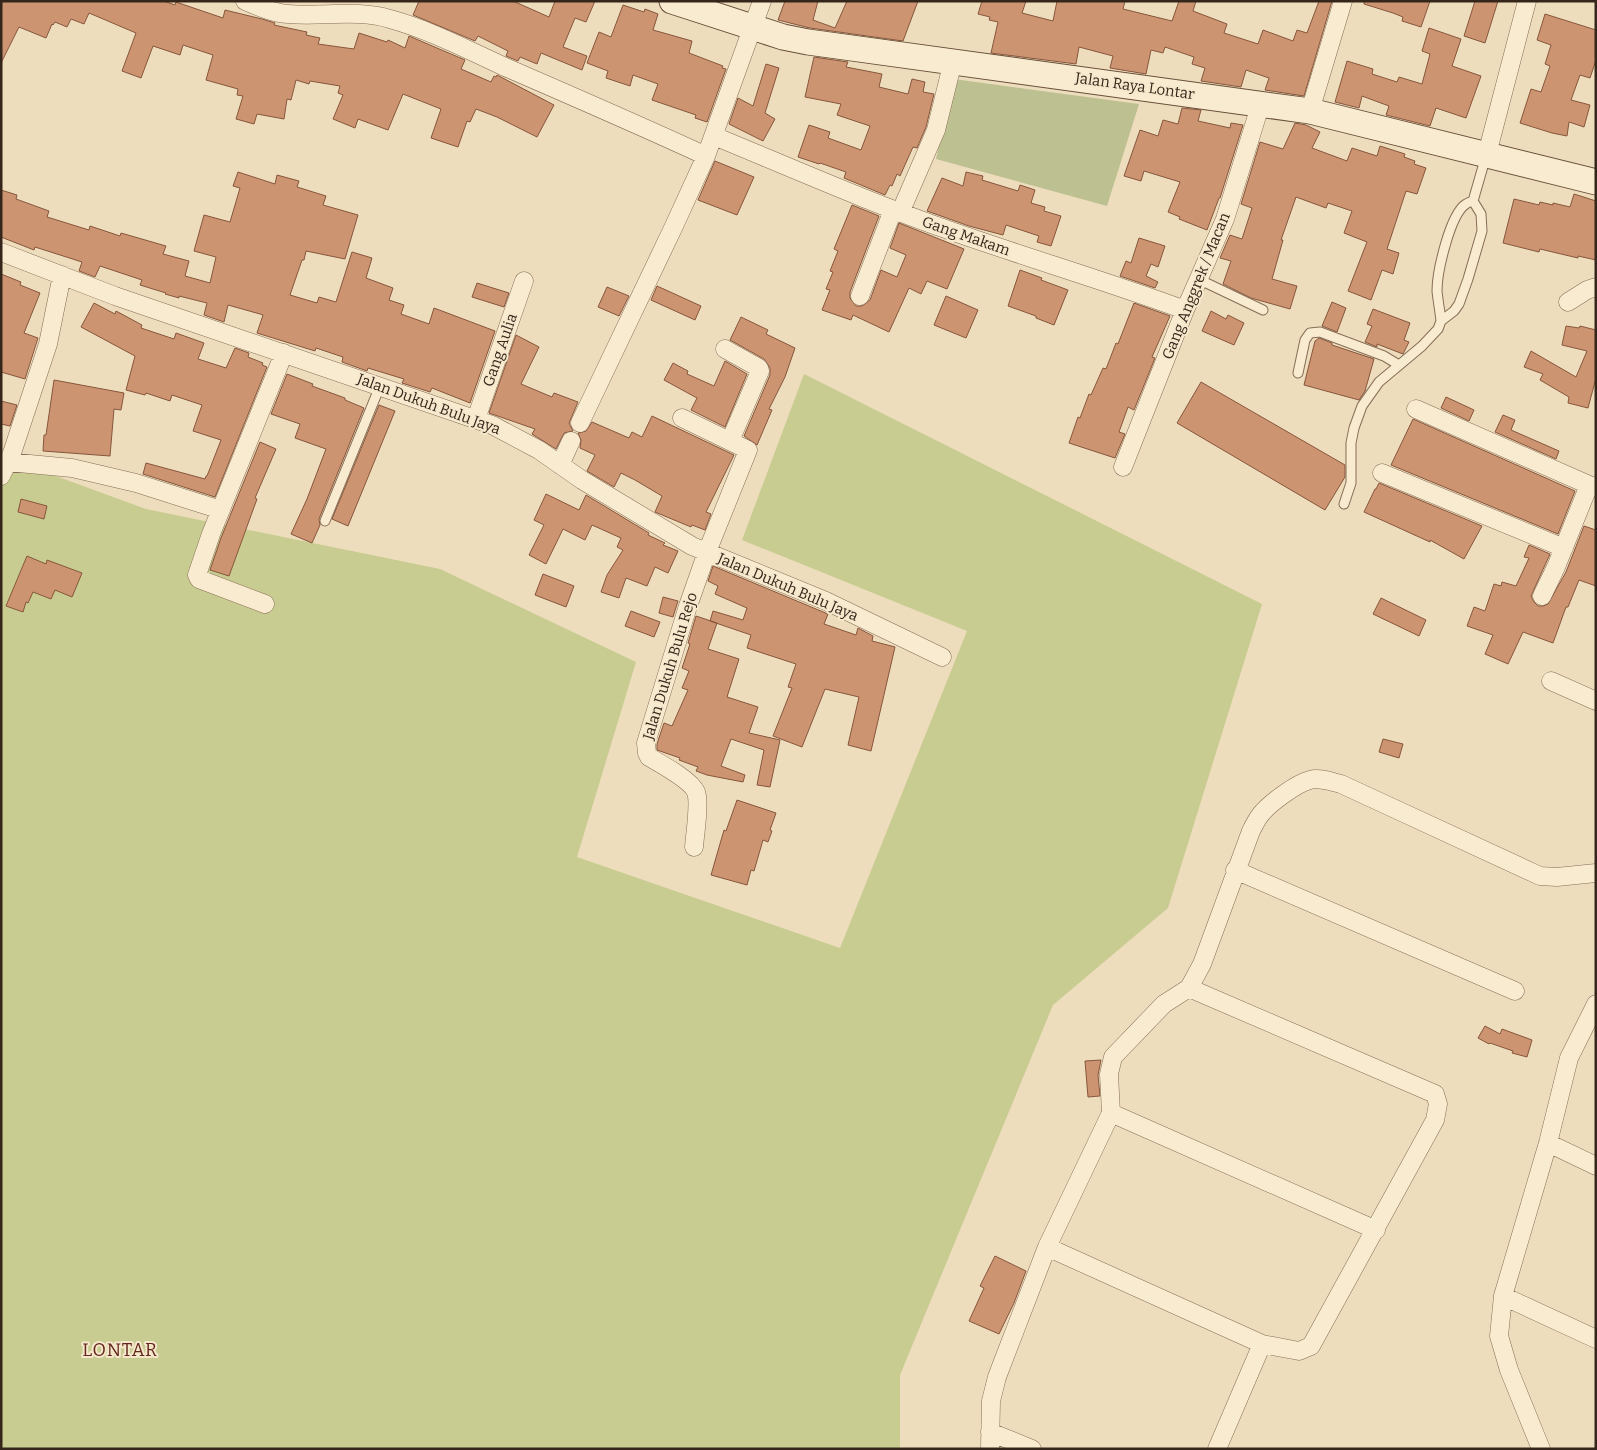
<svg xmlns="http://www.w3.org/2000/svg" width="1597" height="1450" viewBox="0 0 1597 1450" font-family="Bitter,serif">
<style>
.green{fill:#c8cc91}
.cemetery{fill:#bdc091}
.building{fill:#cd9472;stroke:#86563b}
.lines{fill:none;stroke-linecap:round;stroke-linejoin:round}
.lane-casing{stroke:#866d56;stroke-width:11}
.street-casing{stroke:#866d56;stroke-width:19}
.secondary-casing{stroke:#684f39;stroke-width:27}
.lane{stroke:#f9ebd0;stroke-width:9}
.street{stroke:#f9ebd0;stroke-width:18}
.secondary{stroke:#f9ebd0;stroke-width:25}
.labels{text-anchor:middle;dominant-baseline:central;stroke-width:4;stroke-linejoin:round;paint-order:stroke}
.street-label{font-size:15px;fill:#35261b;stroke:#f6e8cc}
.quarter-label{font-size:18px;letter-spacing:1px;fill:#62261a;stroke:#f6e8cc}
</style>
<rect width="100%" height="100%" fill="#eeddbd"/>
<path class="green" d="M804,374L1262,604L1168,908L1053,1005L900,1375V1449H1V456L146,509L440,569L636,662L577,857L840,948L967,631L742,540Z"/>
<path class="cemetery" d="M954,79L1139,104L1107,206L936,159Z"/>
<path class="building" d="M1,1H164L175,5L176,2L223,18L225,10L262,19L275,23L274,25L307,32L306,35L320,38L318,44L354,49L359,33L387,42L388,40L405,48L409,36L465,60L461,69L491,82L494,76L496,77L497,75L554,105L537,137L497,117L476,109L470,122L467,121L458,147L431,138L441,109L403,94L388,130L358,119L355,128L333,119L343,95L338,93L340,86L310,81L309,84L296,80L291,100L287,99L284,119L257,114L254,124L236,119L243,96L237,95L238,89L206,80L213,55L183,45L180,55L153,46L141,78L122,71L136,33L89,13L84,24L71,19L67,27L55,22L53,25L52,24L46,38L19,27L1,63Z
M419,1H513L549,17L555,1H595L586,22L575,18L563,47L587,56L582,70L541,53L537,64L520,57L518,61L506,56L508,51L478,36L475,41L413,15Z
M785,1H818L813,20L835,28L847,1H918L903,41L810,28L778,20Z
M982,1H1026L1022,13L1053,21L1057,1H1125L1123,9L1172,21L1179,1H1196L1193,11L1227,24L1224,33L1258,44L1263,30L1293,41L1297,30L1307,33L1319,1H1332L1304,96L1265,90L1269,78L1246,70L1241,87L1201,81L1205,68L1192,64L1194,57L1165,47L1163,53L1151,50L1146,74L1110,68L1113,56L1079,47L1076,64L991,53L998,22L989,20L990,17L978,14Z
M1364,1H1430L1421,27L1402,21L1403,17L1393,13L1364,4Z
M1475,1H1498L1485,43L1464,36Z
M623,5L644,12L645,9L658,14L653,30L692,41L689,53L723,66L722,68L726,69L707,122L695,118L696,115L652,100L658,84L633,75L630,86L606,78L608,71L587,63L599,32L611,37Z
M1545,14L1596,30V60L1590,78L1580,75L1571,100L1590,105L1584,127L1569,122L1567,136L1552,133L1520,123L1531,89L1541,92L1550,66L1545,64L1551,45L1537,40Z
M1429,28L1461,39L1452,66L1481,76L1466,118L1436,108L1430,126L1386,115L1389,106L1362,96L1359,108L1335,102L1347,61L1373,69L1372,74L1397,82L1399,77L1422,84L1430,54L1422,51Z
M814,57L848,62L846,67L882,74L879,87L908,94L912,79L925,82L923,92L934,94L926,127L917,148L913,147L900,176L897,174L892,186L890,185L885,195L844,178L846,172L820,163L819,164L798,157L809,125L830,132L828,138L861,150L870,126L837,115L841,104L805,97Z
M766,64L779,68L765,113L775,119L763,141L729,124L738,98L753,106Z
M1182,108L1201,110L1198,121L1230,128L1231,123L1243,125L1220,198H1219L1207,230L1179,219L1180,217L1168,212L1180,182L1144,171L1141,181L1124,176L1140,130L1158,136L1163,120L1178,124Z
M1295,123L1306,125L1320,132L1312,148L1347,161L1352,148L1377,156L1380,146L1405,154L1404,157L1415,161L1414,164L1426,168L1417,194L1406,191L1387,249L1399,253L1393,274L1382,270L1371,300L1348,291L1367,242L1344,233L1352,211L1328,203L1326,208L1296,197L1281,240H1283L1272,279L1297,286L1290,309L1251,298L1223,284L1231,261L1220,258L1230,235L1242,239L1252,208L1241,204L1260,142L1283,149Z
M715,161L754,177L737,215L698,200Z
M238,172L275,184L277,175L299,181L297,187L326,196L323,205L358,215L345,259L306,251L304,260H302L290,295L317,303L319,297L336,302L352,252L372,258L366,278L393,288L389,300L404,305L401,314L429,324L434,308L495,331L470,403L432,388L430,392L402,383L404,379L368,368L367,371L342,362L343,357L316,348L315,351L257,333L263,315L260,314L228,305L224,322L204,315L207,303L179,296V298L165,294L166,293L140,285L142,280L100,266L95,277L79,271L82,262L35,247L34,250L1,237V190L17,195L16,199L49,211L47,217L89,230L90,226L120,236L121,233L166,246L163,254L189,261L185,276L210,283L216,257L194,251L204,215L230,222L240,188L233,186Z
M966,172L983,176L982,180L1018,191L1020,185L1035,190L1031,203L1045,207L1044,211L1061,216L1051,246L1037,242L1039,236L1006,225L1003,235L969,226L927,211L942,178L963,186Z
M1574,194L1596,201V260L1578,256V258L1540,249L1539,252L1503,243L1514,199L1539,205L1540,202L1553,205V203L1570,207Z
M852,205L879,216L850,292V298L856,306H862L870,300L881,270L897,277L906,255L890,248L899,223L964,249L947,289L927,281L921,294L909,288L889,332L853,315L851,320L822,310L830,290L826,289L833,272L830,271L838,251L834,249Z
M1139,238L1165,246L1158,267L1151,264L1146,276L1158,282L1155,288L1120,276L1126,261L1131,263Z
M1020,270L1042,278L1041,280L1068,290L1054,325L1036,318V316L1008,306Z
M1,274L21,282L20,285L40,293L24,333L38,338L25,379L1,372Z
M477,283L509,293L504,307L472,297Z
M657,286L701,306L695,320L651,300Z
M607,287L629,296L619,316L598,307Z
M946,296L978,310L966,338L934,325Z
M1332,302L1346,308L1337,332L1322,326Z
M94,303L115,314L116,311L142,325L141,328L174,339L176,333L204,343L198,359L226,368L235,348L249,353L248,357L263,363L262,365L267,367L215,497L143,474L146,463L205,479L206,476H207L221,440L193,431L202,405L172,395L170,401L146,393L145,395L126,390L135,356L81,327Z
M1134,303L1170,316L1152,357L1155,358L1134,410L1128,407L1119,432L1125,434L1115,458L1069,443L1078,417L1080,418L1089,394L1091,395L1103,368L1106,369L1116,343L1118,344Z
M1373,309L1410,323L1404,340L1409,342L1403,354L1377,344V347L1365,342L1372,326L1367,324Z
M1211,311L1226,319L1228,315L1244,323L1234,345L1202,331Z
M741,317L768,330L766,334L795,348L785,377L769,409L772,410L757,445L744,436L770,375V368L764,359L730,340Z
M1566,326L1579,328L1580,326L1596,330V378L1588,408L1568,403L1569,397L1540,380L1543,374L1524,367L1531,351L1576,377L1587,351L1562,345Z
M516,335L539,347L521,384L552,397L554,393L578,402L569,423L573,431L564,433L556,449L532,434L535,429L489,413Z
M1319,338L1332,343V345L1374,359L1365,391L1359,400L1304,385L1315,341Z
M725,361L747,374L725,427L691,410L697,398L664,380L673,363L688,371L687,374L714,386Z
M287,374L313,384L312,386L345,398V400L364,408L319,519L320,525L312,543L291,534L307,499L326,449L295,438L300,424L271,414Z
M54,380L124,393L121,410L114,409L110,456L43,451L44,435H46Z
M1201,382L1345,465V477L1325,510L1177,423Z
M1446,397L1474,410L1469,421L1441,408Z
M1,401L17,405L10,426L1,424Z
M379,405L395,411L348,526L332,519Z
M1503,415L1515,420L1511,430L1559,451L1556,459L1495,432Z
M652,416L734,455L706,512L711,514L705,530L692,525L691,527L655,512L662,496L635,480L621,473L614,487L587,471L595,455L580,448L581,440L578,433L586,431L592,422L629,438L632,432L642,437Z
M1413,419L1575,491L1558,534L1391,465Z
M260,442L276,449L255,498L257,499L229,576L210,570L221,538Z
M1379,483L1482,526L1464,559L1430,540V542L1364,512L1375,489H1376Z
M546,494L579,510L586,495L649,533L648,535L665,543L663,545L678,551L668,573L655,567L647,586L626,578L619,598L601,592L607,575L623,550L617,547L621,538L592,525L585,540L563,529L546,564L529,555L544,525L534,520Z
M21,499L47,506L44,519L18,512Z
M1584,526L1596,530V586L1579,580L1568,607H1566L1553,643L1523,632L1508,664L1485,654L1493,635L1467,626L1474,607L1485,611L1494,584L1501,586L1502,582L1516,586L1529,558L1524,557L1529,545L1550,554L1531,596L1534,602L1538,606H1543L1548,604L1566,572Z
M27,556L46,564L47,560L82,573L72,597L55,590L51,599L33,592L28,603L26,602L23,612L6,606Z
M713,566L828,614L824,624L856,635L858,628L873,636L872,641L895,647L871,751L848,745L859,697L825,689L802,747L773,736L792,688L788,687L796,664L747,648L751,635L710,621L713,611L743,620L747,608L715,594L718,586L708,581Z
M543,574L574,586L566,607L535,595Z
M663,597L678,601L673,617L659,613Z
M1381,598L1426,620L1419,636L1373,614Z
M631,611L660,622L654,637L625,626Z
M696,616L717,623L708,649L739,659L727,697L758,707L749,733L780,740L770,787L757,785L764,750L731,739L721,766L745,775L743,782L707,775L696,771L698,767L679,760L680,758L657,750V744L664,723L672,726L688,690L682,688L689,671L682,668L690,644L688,643Z
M1383,739L1403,744L1399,758L1379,752Z
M737,800L776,813L770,830L772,831L768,842L763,840L754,871L751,870L747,885L711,875L724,830L726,831Z
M1485,1026L1500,1034L1502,1029L1532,1040L1527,1057L1512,1053L1513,1051L1490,1043L1489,1044L1478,1038Z
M1101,1060L1098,1075L1100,1096L1088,1097L1085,1061Z
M995,1256L1026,1271L1014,1303L999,1334L969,1321L984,1288L980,1286Z"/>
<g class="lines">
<defs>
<path id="lane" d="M1473,201L1486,156
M1198,279L1263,310
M1441,321C1440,311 1438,301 1437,291C1437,272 1450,214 1466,204C1466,203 1473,201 1473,201
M1298,373L1305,340L1310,333L1320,332L1384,356L1399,365
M1344,504L1351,483V443L1354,428L1362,406L1379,382L1422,346L1438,329L1441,321L1454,311L1459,304L1468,279L1482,231L1481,214L1473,201
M325,521L380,386"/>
<path id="street" d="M245,1C259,7 273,13 288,14C323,17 357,9 390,19C430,30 468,50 505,67C572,96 639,125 706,156
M1310,111L1343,1
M714,136C794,169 873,204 954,232C1031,259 1109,282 1185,310
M1487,154L1527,1
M900,213L936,130L953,61
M1,252L115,296L492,425L539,450L582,480L692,546L826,601L942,657
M860,296L893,210
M1568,302L1587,290L1596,287
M725,349L759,368L760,371L730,441
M1416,409L1589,485
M682,418L748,450L707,552L688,606L646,743L647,753L649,757C661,764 691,780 696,792C700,803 695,834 694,847
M476,419L524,281
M580,423L674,226L706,156L762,1
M8,462L72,468L136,483L221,510
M560,465L571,441
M1123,467L1185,310L1225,219L1261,103
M1382,473L1564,548
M1,476L12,453L48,344L62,275
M1542,596L1556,567L1589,485L1596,487
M265,604L199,579L197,575L211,534L284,353
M1551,681L1596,701
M1235,870L1515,991
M1189,988L1435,1094L1438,1104L1435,1120L1311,1346L1299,1351L1262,1344L1217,1449
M1111,1113L1376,1230
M1548,1143L1596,1166
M1047,1247L1262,1344
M1503,1296L1596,1339
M990,1432L1032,1449
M990,1449L991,1401L997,1377L1047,1247L1111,1113L1109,1074L1113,1057L1164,1004L1189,988L1202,964L1251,831C1254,825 1257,819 1261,814C1270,803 1297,783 1310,780C1320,777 1332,782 1341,784L1540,876L1557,877L1596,873
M1541,1449L1509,1370L1499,1336L1503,1296L1548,1143L1569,1058L1596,1004"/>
<path id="secondary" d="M672,1L783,37L808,42L1310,111L1596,182"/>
</defs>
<use href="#lane" class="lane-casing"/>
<use href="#street" class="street-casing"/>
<use href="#secondary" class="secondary-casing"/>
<use href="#lane" class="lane"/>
<use href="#street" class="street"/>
<use href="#secondary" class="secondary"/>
</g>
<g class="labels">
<g class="street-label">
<text transform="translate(1135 86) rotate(8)">Jalan Raya Lontar</text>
<text transform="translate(966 236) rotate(19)">Gang Makam</text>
<text transform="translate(1196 286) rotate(-68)">Gang Anggrek / Macan</text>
<text transform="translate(500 350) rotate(-71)">Gang Aulia</text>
<text transform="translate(429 404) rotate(20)">Jalan Dukuh Bulu Jaya</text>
<text transform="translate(788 587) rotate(23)">Jalan Dukuh Bulu Jaya</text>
<text transform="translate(670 666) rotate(-73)">Jalan Dukuh Bulu Rejo</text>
</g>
<g class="quarter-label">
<text x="120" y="1350">LONTAR</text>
</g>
</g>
<rect width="1597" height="1450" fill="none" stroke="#35261b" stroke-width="5"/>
</svg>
